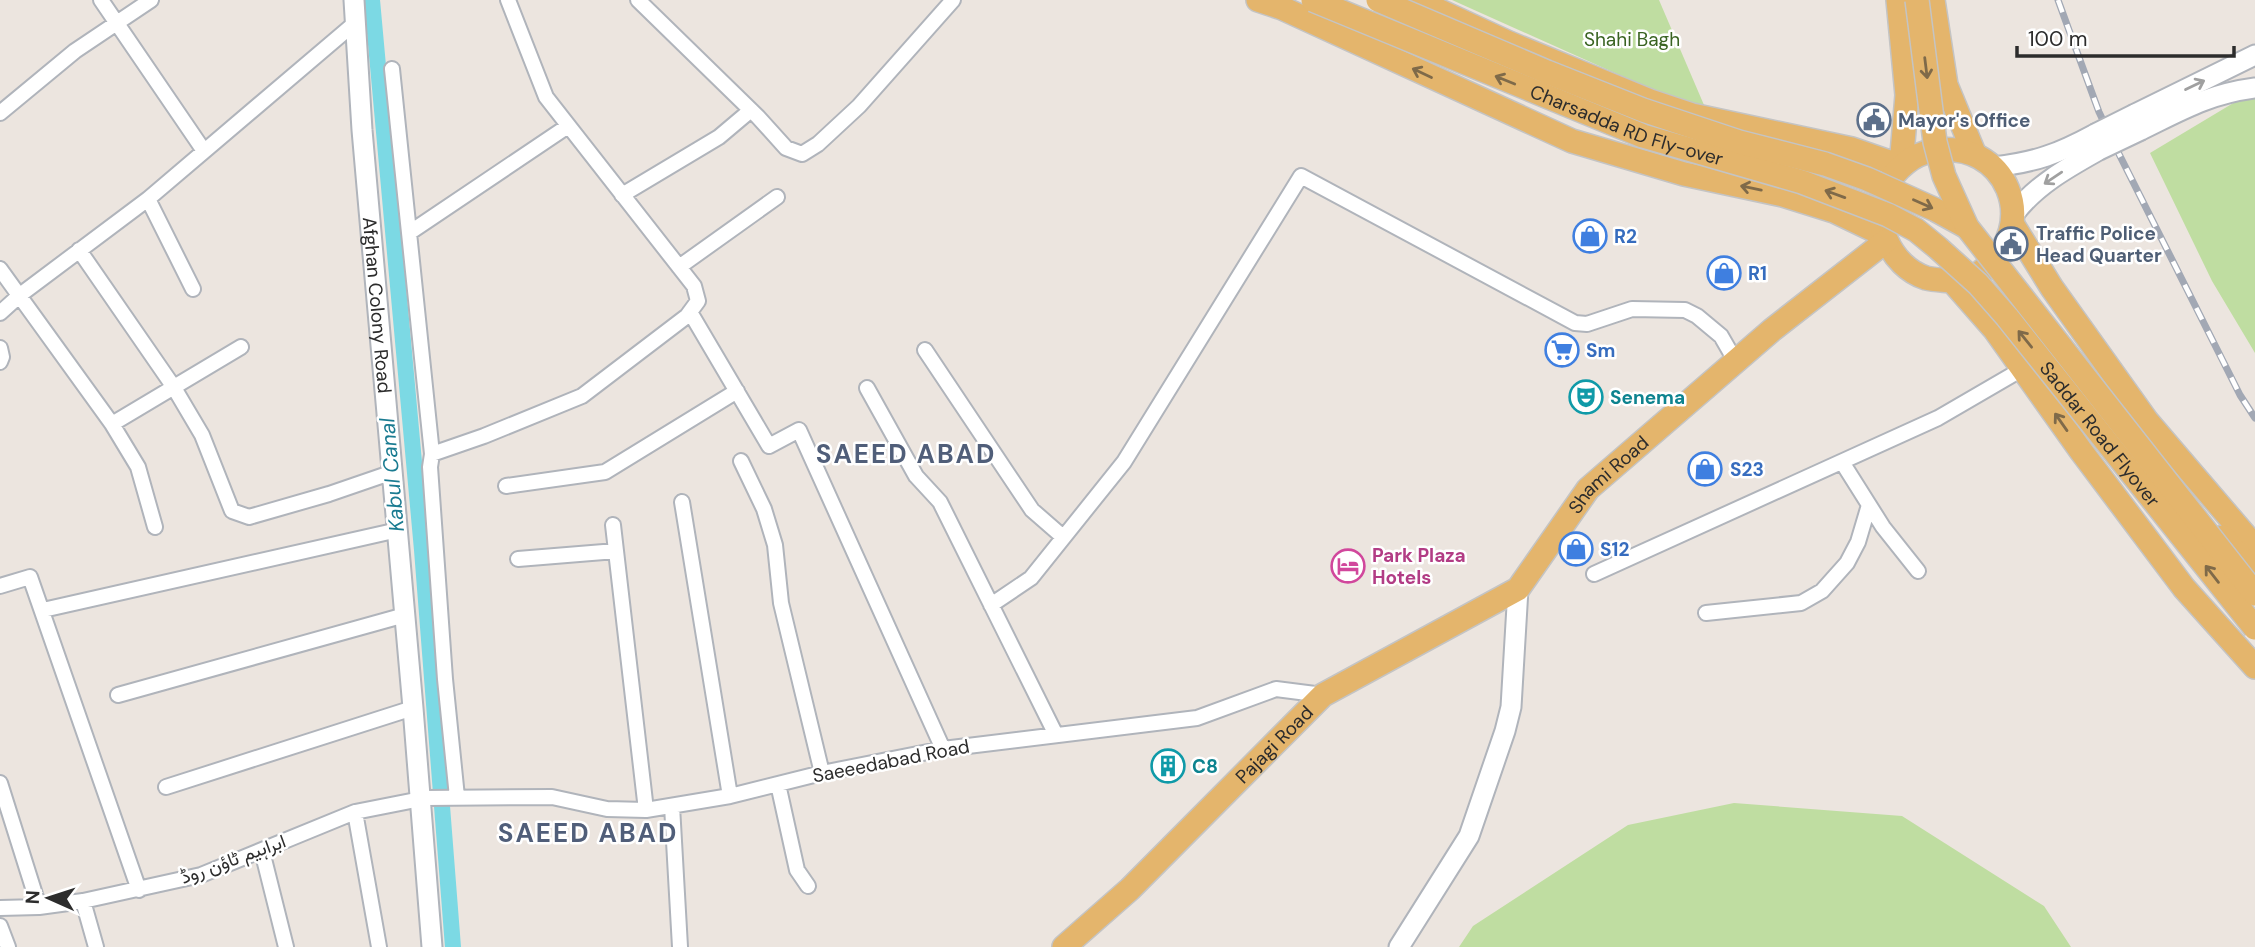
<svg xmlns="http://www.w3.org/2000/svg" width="2255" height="947" viewBox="0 0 2255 947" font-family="'DM Sans',Vazirmatn,sans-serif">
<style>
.green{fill:#bfdda1}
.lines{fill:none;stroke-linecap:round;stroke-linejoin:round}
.canal{stroke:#7cd9e4;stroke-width:16}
.street-casing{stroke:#b0b4bb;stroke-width:18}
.secondary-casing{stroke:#b0b4bb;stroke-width:23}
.primary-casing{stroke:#c4c4c4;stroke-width:26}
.street{stroke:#fff;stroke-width:14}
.secondary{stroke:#fff;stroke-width:19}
.primary{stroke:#e4b56c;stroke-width:23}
.rail-casing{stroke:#a2a8b4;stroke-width:7}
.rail{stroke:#fff;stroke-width:4.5;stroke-dasharray:13;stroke-linecap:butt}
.secondary-bridge-casing{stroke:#b0b4bb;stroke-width:23;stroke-linecap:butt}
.primary-bridge-casing{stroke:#c4c4c4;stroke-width:26;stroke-linecap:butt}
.secondary-bridge{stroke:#fff;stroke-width:19}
.primary-bridge{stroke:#e4b56c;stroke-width:23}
.oneway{stroke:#7f6a49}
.oneway2{stroke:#a0a0a0}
.labels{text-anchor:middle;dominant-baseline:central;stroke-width:5;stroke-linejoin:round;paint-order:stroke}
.park-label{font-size:19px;fill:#396321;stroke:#fff}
.service-label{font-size:19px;font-weight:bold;fill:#4e5e75;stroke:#fff;text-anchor:start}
.street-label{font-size:19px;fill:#2c2c2c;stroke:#fff}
.shop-label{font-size:19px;font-weight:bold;fill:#366cbe;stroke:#fff;text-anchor:start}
.culture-label{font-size:19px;font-weight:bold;fill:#0d838f;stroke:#fff;text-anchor:start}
.hotel-label{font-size:19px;font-weight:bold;fill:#b23c85;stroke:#fff;text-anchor:start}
.water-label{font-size:21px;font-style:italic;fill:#1a7b91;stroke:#fff}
.district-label{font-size:26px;font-weight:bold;letter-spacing:2px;fill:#505e79;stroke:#fff}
</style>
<rect width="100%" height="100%" fill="#ece5df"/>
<path class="green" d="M1452,0H1659L1707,112L1644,86Z
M2255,90V353L2212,281L2150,153Z
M1734,803L1902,816L2044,906L2071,947H1459L1473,926L1628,825Z"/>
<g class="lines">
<path class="canal" d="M372,0L422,550L453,947"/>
<defs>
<path id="street" d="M101,0L204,151
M638,0L758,117L786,148L802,154L818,144L859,106L953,0
M392,69L432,454L430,467L445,679L457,797
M0,113L75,51L151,0
M622,195L719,137L751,110
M148,199L193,289
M409,233L568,126
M79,250L173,386L202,435L232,511L249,517L329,494L393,472
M679,267L777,197
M0,269L112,424L138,467L155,527
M690,312L769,446L799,430L943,749
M0,313L20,295L148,199L355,23
M0,348L2,357L0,362
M925,350L1032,510L1063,537
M867,388L916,476L940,502L1056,735
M112,424L241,347
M432,454L484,436L582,396L687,316L698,301L694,286L546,97L508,0
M741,461L764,509L775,545L781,603L822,773
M1842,462L1883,527L1918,571
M506,486L605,472L737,391
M682,502L730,796
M613,525L646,810
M518,559L616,551
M1594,574L1938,418L2024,368
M0,586L30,577L139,890
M991,605L1031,578L1124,462L1301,176L1575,323L1587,324L1632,309L1685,310L1697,316L1721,336L1736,362
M43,610L398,530
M1706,613L1801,603L1822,591L1847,563L1858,542L1869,505
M118,695L405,615
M0,783L39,907
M778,784L797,870L808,886
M166,787L413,708
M672,806L680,947
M355,812L379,947
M262,851L286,947
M83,901L96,947
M0,908L39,907L83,901L201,875L355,812L426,798L552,797L607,809L646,810L730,796L822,773L943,749L1197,718L1276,689L1323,695
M0,926L8,947"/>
<g id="secondary">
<path id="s1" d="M354,0L362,130L413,708L432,947"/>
<path d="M2135,114L2255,55"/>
<path d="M2141,130C2182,110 2209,94 2255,88"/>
<path d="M1994,167C2036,162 2058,154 2095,134"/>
<path d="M2014,214C2036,185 2067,168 2099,150"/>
<path d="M1399,947L1469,836L1505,731L1511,707L1518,589"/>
</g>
<g id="primary">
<path d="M1258,0L1282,8L1572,141L1684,174L1783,195L1834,211L1884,235"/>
<path d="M1416,0L1509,43L1650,101L1692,115L1852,149L1901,166L1907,95L1898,0"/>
<path d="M1933,0L1946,85L1974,153"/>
<path d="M2013,225L2052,288L2147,421L2255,547"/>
<path d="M1952,281C1962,279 1975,277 1982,271C2043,226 2006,137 1932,151C1913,154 1895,169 1887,186C1870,220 1890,266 1926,278C1934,280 1944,280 1952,281L1995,330L2081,451L2184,588L2255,667"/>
<path d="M2223,537L2255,574"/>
<path id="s2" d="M1064,947L1130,889L1323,695L1518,589L1588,489L1772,330L1886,241"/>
</g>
</defs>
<use href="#street" class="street-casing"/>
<use href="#secondary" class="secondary-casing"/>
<use href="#primary" class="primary-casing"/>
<use href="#street" class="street"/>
<use href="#secondary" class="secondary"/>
<use href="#primary" class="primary"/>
<defs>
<path id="rail" d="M2058,0L2099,112L2118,152L2240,395L2255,418"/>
</defs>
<use href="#rail" class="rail-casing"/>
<use href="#rail" class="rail"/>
<defs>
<path id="secondary-bridge" d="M2095,134L2135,114
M2099,150L2141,130"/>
<g id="primary-bridge">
<path id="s3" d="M1313,0L1643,136L1802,182L1888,215L1916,230L1938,248L1978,284L2007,317L2255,628"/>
<path d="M1378,0L1547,72L1643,110L1739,142L1825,164L1867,179L1936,210L1967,227"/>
<path d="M1917,0L1935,142L1944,176L1967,227L2255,594"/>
</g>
</defs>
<use href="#secondary-bridge" class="secondary-bridge-casing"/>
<use href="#primary-bridge" class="primary-bridge-casing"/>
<use href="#secondary-bridge" class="secondary-bridge"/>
<use href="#primary-bridge" class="primary-bridge"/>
</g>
<defs><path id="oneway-shaft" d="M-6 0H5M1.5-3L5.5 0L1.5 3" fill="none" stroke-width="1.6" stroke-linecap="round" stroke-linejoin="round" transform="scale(1.75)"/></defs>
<g class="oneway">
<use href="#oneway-shaft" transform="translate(1926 68) rotate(83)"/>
<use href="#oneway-shaft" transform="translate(1422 73) rotate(-155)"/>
<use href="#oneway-shaft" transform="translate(1505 80) rotate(-158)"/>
<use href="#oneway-shaft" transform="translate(1751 188) rotate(-168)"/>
<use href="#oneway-shaft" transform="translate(1835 194) rotate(-160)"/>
<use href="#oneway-shaft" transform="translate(1923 204) rotate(24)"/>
<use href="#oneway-shaft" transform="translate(2025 339) rotate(-129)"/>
<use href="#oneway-shaft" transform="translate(2061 422) rotate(-125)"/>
<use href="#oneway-shaft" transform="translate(2212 574) rotate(-128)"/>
</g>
<g class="oneway2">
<use href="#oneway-shaft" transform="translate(2195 85) rotate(-26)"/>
<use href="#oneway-shaft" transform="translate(2053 178) rotate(146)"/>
</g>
<defs>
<symbol id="civic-ring" viewBox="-11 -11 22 22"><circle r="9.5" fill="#fff" stroke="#5c6f8a" stroke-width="1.5"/><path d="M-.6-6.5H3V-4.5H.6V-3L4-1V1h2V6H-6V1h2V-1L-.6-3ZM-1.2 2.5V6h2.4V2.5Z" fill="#5c6f8a"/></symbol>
<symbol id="shop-ring" viewBox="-11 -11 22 22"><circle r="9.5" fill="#fff" stroke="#3f7fe0" stroke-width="1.5"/><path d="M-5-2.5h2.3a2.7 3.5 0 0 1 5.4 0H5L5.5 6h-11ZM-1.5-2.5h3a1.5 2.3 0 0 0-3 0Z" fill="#3f7fe0"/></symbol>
<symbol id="supermarket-ring" viewBox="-11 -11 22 22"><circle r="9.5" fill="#fff" stroke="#3f7fe0" stroke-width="1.5"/><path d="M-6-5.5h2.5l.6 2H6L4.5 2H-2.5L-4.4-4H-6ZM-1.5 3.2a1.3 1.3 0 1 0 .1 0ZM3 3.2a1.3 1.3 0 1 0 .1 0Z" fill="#3f7fe0"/></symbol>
<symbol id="theatre-ring" viewBox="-11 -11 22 22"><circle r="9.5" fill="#fff" stroke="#0f9aa8" stroke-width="1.5"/><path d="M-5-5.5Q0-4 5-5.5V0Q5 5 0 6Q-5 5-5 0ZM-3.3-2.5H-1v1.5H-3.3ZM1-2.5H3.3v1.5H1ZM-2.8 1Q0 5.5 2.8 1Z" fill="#0f9aa8"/></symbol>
<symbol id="hotel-ring" viewBox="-11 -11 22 22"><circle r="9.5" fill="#fff" stroke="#d1479c" stroke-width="1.5"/><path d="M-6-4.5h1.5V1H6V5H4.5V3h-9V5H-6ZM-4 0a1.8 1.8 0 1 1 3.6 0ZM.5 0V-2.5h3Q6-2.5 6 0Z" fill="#d1479c"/></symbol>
<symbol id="building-ring" viewBox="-11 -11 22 22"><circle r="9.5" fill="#fff" stroke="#0f9aa8" stroke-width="1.5"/><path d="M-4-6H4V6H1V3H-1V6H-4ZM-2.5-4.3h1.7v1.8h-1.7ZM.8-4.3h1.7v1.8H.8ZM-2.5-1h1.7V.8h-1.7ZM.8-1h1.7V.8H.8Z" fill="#0f9aa8"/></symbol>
</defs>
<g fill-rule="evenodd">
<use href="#civic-ring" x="1855" y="101" width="38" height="38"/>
<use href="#shop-ring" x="1571" y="217" width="38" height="38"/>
<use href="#civic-ring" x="1992" y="225" width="38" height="38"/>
<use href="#shop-ring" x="1705" y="254" width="38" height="38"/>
<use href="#supermarket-ring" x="1543" y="331" width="38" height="38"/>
<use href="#theatre-ring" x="1567" y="378" width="38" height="38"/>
<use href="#shop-ring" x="1686" y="450" width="38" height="38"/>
<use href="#shop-ring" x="1557" y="530" width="38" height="38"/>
<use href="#hotel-ring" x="1329" y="547" width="38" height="38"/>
<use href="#building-ring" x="1149" y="747" width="38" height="38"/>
</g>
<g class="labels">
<g class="park-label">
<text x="1632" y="39">Shahi Bagh</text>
</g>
<g class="service-label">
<text x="1898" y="120">Mayor's Office</text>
<text x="2036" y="233">Traffic Police<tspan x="2036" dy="22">Head Quarter</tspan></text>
</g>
<g class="street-label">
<text stroke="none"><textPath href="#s3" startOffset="338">Charsadda RD Fly-over</textPath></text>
<text stroke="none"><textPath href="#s1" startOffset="306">Afghan Colony Road</textPath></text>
<text stroke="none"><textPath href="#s3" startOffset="922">Saddar Road Flyover</textPath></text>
<text stroke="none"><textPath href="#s2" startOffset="730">Shami Road</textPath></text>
<text stroke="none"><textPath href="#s2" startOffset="292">Pajagi Road</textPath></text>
<text transform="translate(891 761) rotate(-11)">Saeeedabad Road</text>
<text transform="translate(233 859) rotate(-20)">ابراہیم ٹاؤن روڈ</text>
</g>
<g class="shop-label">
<text x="1614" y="236">R2</text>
<text x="1748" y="273">R1</text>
<text x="1586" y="350">Sm</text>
<text x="1730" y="469">S23</text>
<text x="1600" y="549">S12</text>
</g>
<g class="culture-label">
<text x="1610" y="397">Senema</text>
<text x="1192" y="766">C8</text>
</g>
<g class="hotel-label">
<text x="1372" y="555">Park Plaza<tspan x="1372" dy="22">Hotels</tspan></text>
</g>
<g class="water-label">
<text transform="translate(392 475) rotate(-95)">Kabul Canal</text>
</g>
<g class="district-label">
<text x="906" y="454">SAEED ABAD</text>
<text x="588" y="833">SAEED ABAD</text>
</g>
</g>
<g transform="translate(49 898) rotate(273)" stroke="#ffffff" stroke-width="5" paint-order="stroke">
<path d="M0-5L12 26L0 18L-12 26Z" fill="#2c2c2c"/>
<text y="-10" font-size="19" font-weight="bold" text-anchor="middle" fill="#2c2c2c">N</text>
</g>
<path d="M2017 46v10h217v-10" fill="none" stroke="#2c2c2c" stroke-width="3.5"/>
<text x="2028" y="46" font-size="21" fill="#2c2c2c" stroke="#ffffff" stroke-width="5" paint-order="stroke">100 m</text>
</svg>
